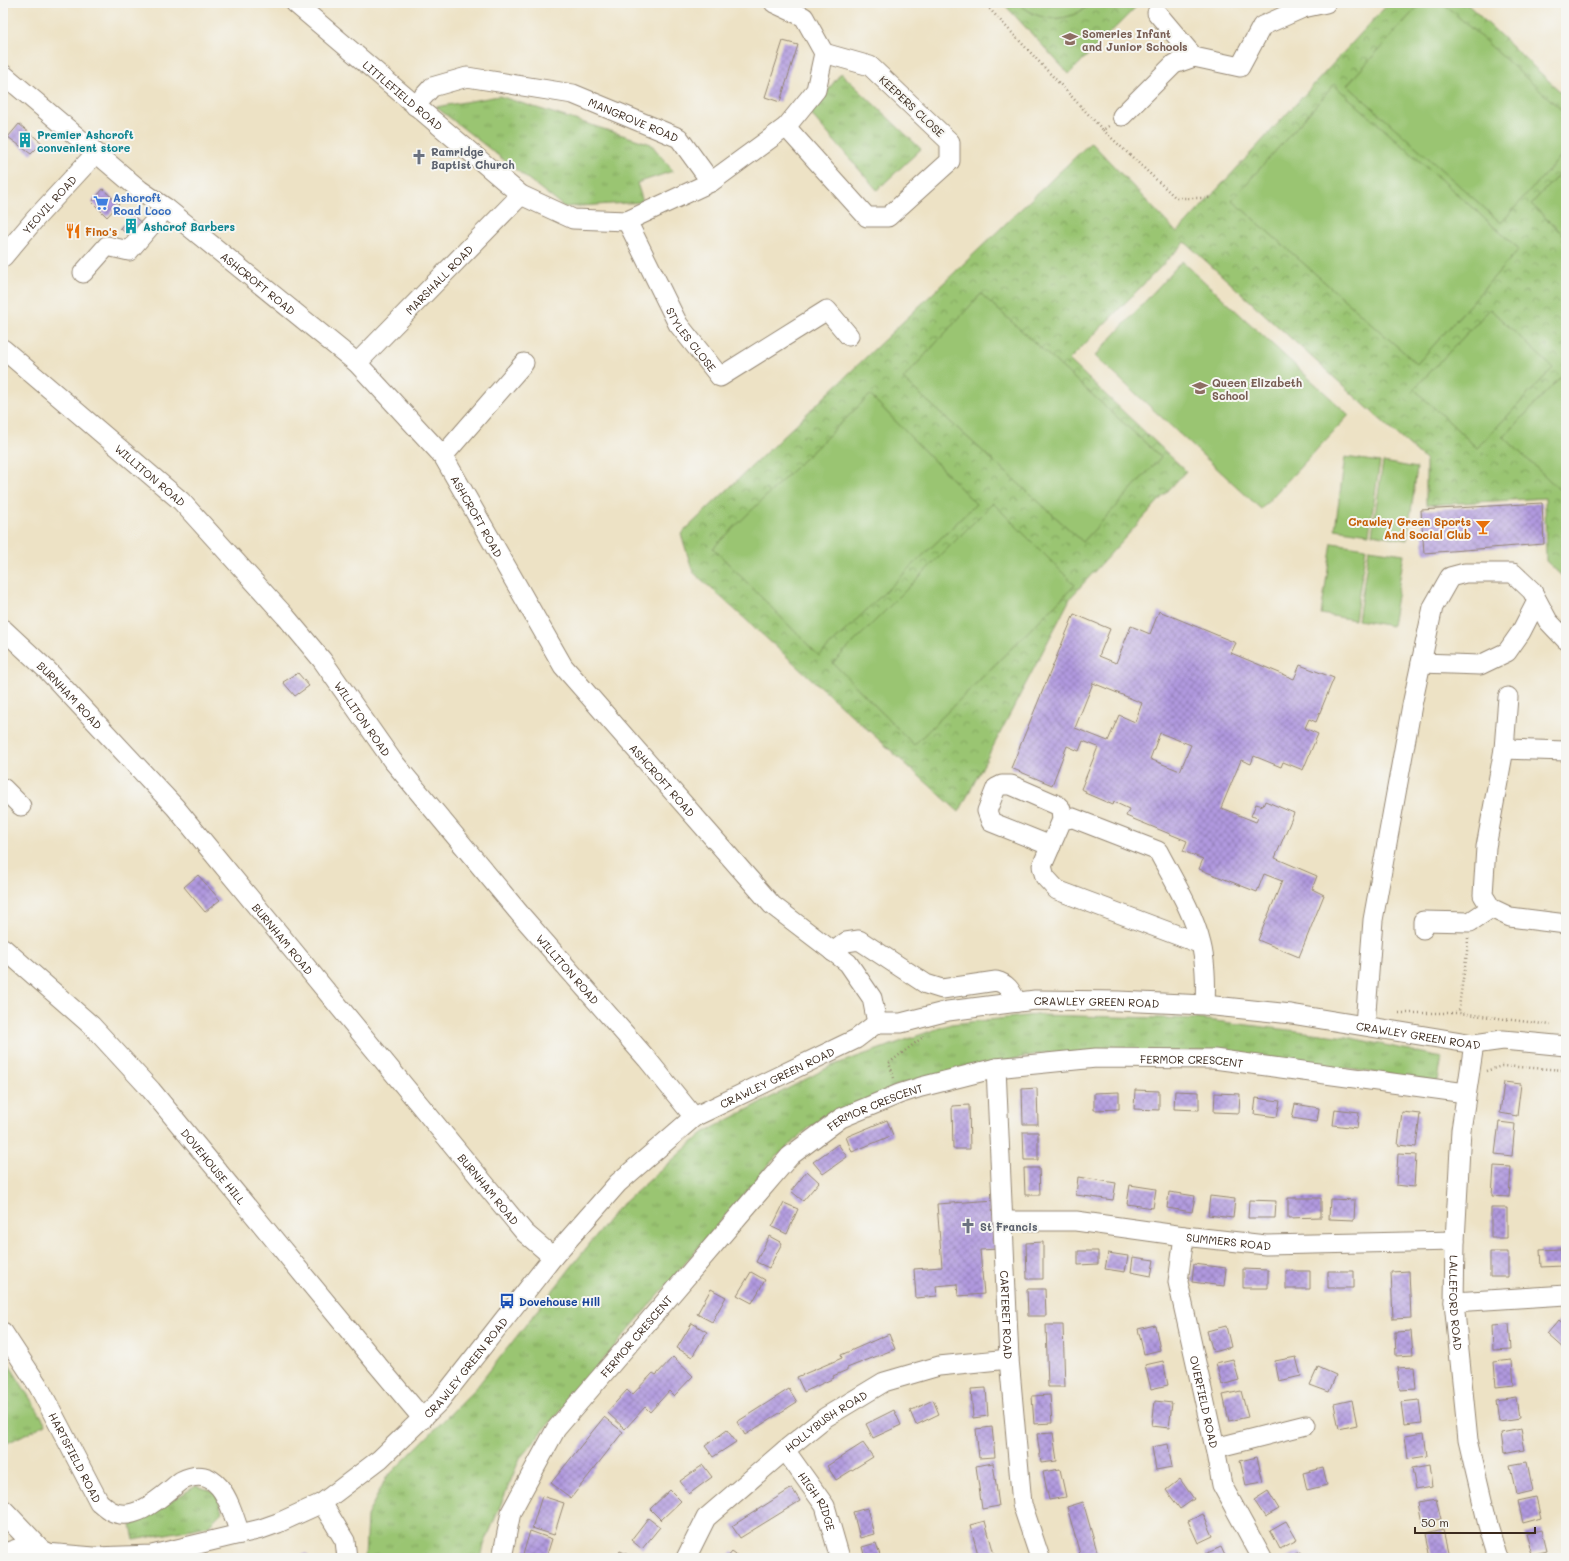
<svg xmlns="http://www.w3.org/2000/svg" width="1569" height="1561" viewBox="0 0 1569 1561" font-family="Mali,sans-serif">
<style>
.grass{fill:url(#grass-tufts);stroke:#6a7848}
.park{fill:url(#park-crowns);stroke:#6a7848}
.pitch{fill:#9ac572;stroke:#6a7848}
.building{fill:url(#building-cross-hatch);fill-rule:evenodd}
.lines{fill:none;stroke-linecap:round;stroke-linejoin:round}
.minor-casing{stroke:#948672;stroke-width:21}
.major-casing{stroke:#948672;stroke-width:24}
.path{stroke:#948672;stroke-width:2.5;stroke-dasharray:1 3;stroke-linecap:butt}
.minor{stroke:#fff;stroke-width:19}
.major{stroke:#fff;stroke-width:22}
.labels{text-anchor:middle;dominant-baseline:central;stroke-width:4;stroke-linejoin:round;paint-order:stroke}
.education-label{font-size:11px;font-weight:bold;fill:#785e54;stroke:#f6f6f2;text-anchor:start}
.street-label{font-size:11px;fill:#3b2a1e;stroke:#f6f6f2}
.culture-label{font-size:11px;font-weight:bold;fill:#0d838f;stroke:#f6f6f2;text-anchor:start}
.worship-label{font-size:11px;font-weight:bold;fill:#5b616d;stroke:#f6f6f2;text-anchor:start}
.shop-label{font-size:11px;font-weight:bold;fill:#366cbe;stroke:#f6f6f2;text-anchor:start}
.food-label{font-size:11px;font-weight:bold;fill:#c56008;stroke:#f6f6f2;text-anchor:start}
.transit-label{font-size:11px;font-weight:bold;fill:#164399;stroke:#f6f6f2;text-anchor:start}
</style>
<defs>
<pattern id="grass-tufts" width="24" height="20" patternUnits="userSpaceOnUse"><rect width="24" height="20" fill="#9ac572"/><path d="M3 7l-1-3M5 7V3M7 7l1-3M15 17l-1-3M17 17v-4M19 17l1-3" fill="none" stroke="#7fa05d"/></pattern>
<pattern id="park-crowns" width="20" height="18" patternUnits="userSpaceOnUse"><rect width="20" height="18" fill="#9ac572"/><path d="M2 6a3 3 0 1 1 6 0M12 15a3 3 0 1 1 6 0" fill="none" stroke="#7fa05d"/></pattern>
<pattern id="building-cross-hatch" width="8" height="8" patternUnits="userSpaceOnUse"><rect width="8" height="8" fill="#b099df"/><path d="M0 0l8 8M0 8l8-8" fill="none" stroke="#907db4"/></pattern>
</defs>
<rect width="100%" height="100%" fill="#f6f6f2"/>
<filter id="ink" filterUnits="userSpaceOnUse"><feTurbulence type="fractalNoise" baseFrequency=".025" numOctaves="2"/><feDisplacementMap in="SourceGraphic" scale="8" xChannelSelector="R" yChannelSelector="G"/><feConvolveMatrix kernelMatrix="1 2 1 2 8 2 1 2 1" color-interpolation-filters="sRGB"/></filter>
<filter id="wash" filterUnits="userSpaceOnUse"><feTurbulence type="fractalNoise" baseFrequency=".012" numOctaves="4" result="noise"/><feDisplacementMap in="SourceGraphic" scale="16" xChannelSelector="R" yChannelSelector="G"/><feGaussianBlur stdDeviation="0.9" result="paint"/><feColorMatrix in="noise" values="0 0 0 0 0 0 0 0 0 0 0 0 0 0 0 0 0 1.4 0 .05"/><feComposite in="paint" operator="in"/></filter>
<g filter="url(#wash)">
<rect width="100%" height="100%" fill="#ede2c5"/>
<path class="grass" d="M841,73L921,149L877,190L810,113Z
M499,96L651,144L673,171L637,183L643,202L564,207L436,107Z
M1035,1015L1199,1019L1346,1037L1442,1057L1438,1081L1213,1051L1042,1053L901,1084L811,1126L770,1163L520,1458L484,1545L481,1558H365L367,1516L386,1478L476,1388L617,1209L703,1133L831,1066L951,1024Z
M3,1355L46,1424L3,1445Z
M196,1486L216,1492L222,1512L208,1526L134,1540L131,1525Z"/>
<path class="park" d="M1003,3H1140L1069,74Z
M1389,3H1466L1566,97V580L1546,561L1545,498L1426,505V461L1185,242L1069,360L1186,471L1071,597L959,812L693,572L681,534L1091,142L1177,233Z"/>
<path class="pitch" d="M1019,3L1055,4L1091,3C1071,23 1039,24 1019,3Z
M1421,3H1443L1566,114V151L1501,223L1347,85Z
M1334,85L1519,249L1417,364L1232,200Z
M1566,167V237L1531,204Z
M1182,261L1349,415L1261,509L1095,356Z
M981,294L1161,457L1083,542L903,379Z
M1490,309L1553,368L1477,448L1414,389Z
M1566,371V496L1504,437Z
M870,395L976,504L819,656L713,548Z
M1345,457L1380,462L1369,534L1335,529Z
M1383,462L1417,468L1407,540L1372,534Z
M993,503L1075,585L914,745L833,663Z
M1332,543L1366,548L1355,620L1321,614Z
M1369,549L1404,554L1392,626L1358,620Z"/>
<g id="blocks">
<path class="building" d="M783,41L798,45L780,102L765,97Z
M19,124L42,143L31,154L8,137Z
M103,189L119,204L107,217L92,202Z
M132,215L143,224L130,237L120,228Z
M1542,503L1544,544L1424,553L1421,510Z
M1159,611L1236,643L1231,653L1294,679L1300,665L1334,678L1316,722L1309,719L1305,728L1318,734L1303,770L1283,762L1281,767L1254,756L1251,764L1241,760L1221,808L1256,822L1258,818L1251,816L1256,804L1263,806L1265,801L1294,813L1275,858L1317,876L1312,889L1324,895L1299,957L1258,940L1282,881L1264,874L1257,892L1199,869L1203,859L1183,851L1187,841L1126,816L1129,809L1114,802L1113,805L1085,793L1086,791L1081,789L1098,747L1083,741L1079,751L1067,746L1052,785L1011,768L1074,614L1110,629L1099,656L1116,663L1131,626L1150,634ZM1093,683L1142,703L1135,722L1119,715L1108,741L1075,728ZM1160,733L1191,745L1180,771L1150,759Z
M298,673L309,686L295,696L283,682Z
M198,875L220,900L205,912L184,887Z
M1504,1082L1521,1084L1517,1116L1500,1113Z
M1037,1088L1038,1124H1023L1022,1089Z
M1135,1090L1159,1091V1110L1134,1109Z
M1175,1091L1199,1092V1110L1174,1109Z
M1119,1092V1109L1094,1110V1093Z
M1215,1093L1240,1094L1239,1113L1214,1112Z
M1256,1098L1280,1101L1277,1117L1254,1114Z
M1295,1104L1319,1108L1317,1122L1292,1118Z
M969,1105L970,1149H953L952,1106Z
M1335,1109L1359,1112L1357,1128L1333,1125Z
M1402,1112L1420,1114L1416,1147L1398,1145Z
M887,1120L893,1135L852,1152L846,1137Z
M1499,1122L1515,1124L1512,1156L1495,1154Z
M1023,1132H1038V1160H1024Z
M838,1144L847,1157L823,1174L813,1162Z
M1398,1154L1416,1155L1414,1187L1396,1185Z
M1494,1166L1511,1167L1509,1197L1492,1196Z
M1024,1168H1039L1040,1195H1025Z
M807,1171L819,1182L803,1201L791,1191Z
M1078,1177L1116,1183L1113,1200L1076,1195Z
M1130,1185L1156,1189L1153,1208L1127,1204Z
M1169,1192L1195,1196L1192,1212L1167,1208Z
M1210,1196L1235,1199L1233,1218L1208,1215Z
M1288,1198H1321V1217L1288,1218Z
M1330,1199L1355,1200L1354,1220L1329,1219Z
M995,1200L998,1249L980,1250L984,1294L958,1296L957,1284L936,1286L937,1296L916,1298L914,1269L942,1267L937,1204Z
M1249,1200L1276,1201L1275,1218H1248Z
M784,1203L798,1209L787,1234L772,1227Z
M1491,1208H1507V1238H1491Z
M769,1236L782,1243L769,1268L756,1262Z
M1043,1242V1279H1027L1026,1243Z
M1561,1249L1562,1266L1541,1267L1540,1250Z
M1078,1251H1098V1264L1078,1265Z
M1490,1252H1508V1277H1490Z
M1108,1253L1128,1256L1125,1272L1105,1269Z
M1133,1257L1154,1260L1151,1276L1131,1272Z
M1194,1264L1226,1268L1224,1286L1192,1282Z
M1243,1269L1268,1270V1288H1243Z
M1286,1271H1310V1289H1286Z
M1328,1271H1354V1288H1328Z
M1409,1271L1411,1318L1393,1319L1391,1272Z
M751,1272L765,1280L752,1303L737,1295Z
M711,1289L726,1297L712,1322L697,1314Z
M1027,1289H1045L1046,1316H1028Z
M1559,1320L1566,1326L1565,1350L1547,1334Z
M692,1323L707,1332L692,1357L677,1348Z
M1509,1324L1511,1349L1493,1350L1492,1325Z
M1046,1325H1063L1065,1387H1048Z
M1155,1325L1160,1350L1144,1354L1138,1329Z
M1226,1326L1231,1347L1213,1352L1207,1331Z
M1411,1331L1413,1355L1396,1356L1395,1332Z
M889,1334L895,1349L847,1368V1370L833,1376L834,1378L804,1392L797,1377L842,1358L841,1355Z
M673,1357L693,1376L674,1396L669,1391L650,1412L645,1407L625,1429L607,1412L627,1390L632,1395L653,1373L656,1375Z
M1296,1357L1301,1376L1279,1381L1275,1361Z
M1233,1359L1239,1380L1222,1385L1216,1363Z
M1512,1360L1514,1385L1496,1387L1494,1362Z
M1163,1361L1168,1385L1151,1389L1145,1365Z
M1318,1367L1336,1375L1329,1392L1310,1385Z
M1414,1367L1416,1389L1400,1390L1397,1368Z
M986,1388L988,1416L973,1418L971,1389Z
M789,1389L797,1402L745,1435L737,1422Z
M1241,1391L1248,1417L1229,1421L1223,1395Z
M1050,1395L1052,1423L1034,1424L1032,1396Z
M1516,1397L1519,1418L1499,1421L1496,1400Z
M933,1400L939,1414L916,1425L910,1411Z
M1352,1400L1357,1425L1339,1429L1334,1404Z
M1419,1400L1422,1423L1404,1425L1401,1402Z
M1155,1401L1172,1403L1169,1428L1152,1426Z
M894,1410L901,1425L873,1438L866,1424Z
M604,1417L623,1432L571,1498L551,1483Z
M992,1427L995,1457L979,1458L976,1429Z
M1521,1429L1525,1450L1504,1454L1501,1433Z
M727,1430L736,1442L713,1457L705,1446Z
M1053,1433L1057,1461L1041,1463L1037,1434Z
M1424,1433L1427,1456L1408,1459L1405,1436Z
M863,1443L873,1457L836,1480L827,1466Z
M1168,1444L1172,1467L1156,1470L1152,1447Z
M1257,1457L1263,1482L1246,1485L1240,1461Z
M1527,1462L1533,1491L1516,1495L1510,1465Z
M993,1463L999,1506L982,1509L976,1466Z
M703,1465L712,1477L689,1494L680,1481Z
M1429,1465L1432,1487L1416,1490L1412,1468Z
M1323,1468L1327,1485L1307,1490L1303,1473Z
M1060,1469L1066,1497L1049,1500L1043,1472Z
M1180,1479L1194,1499L1180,1509L1166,1490Z
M792,1488L800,1501L740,1538L732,1526Z
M670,1490L681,1501L661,1520L650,1509Z
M1268,1491L1279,1509L1265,1517L1254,1500Z
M542,1496L564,1503L554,1535L532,1528Z
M1536,1498L1541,1518L1523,1523L1518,1502Z
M1436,1499L1441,1519L1422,1523L1418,1502Z
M1083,1502L1099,1558H1081L1067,1507Z
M867,1508L874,1534L860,1538L853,1512Z
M1203,1514L1213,1536L1198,1543L1188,1521Z
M648,1518L660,1527L642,1549L631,1540Z
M985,1521L995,1558H979L970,1525Z
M1286,1521L1297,1540L1280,1549L1270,1530Z
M1443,1530L1449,1556L1431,1558L1426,1534Z
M1542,1530L1547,1550L1531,1554L1525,1534Z
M530,1531L552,1539L546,1558H522Z
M876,1543L881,1558H865L862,1547Z
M1221,1547L1226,1558H1207L1205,1554Z
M620,1551L635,1558H616Z
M732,1552L740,1558H727Z
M1300,1552L1303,1558H1286Z
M307,1553L308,1558H292Z"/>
</g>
</g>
<g filter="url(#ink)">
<use href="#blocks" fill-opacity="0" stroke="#948672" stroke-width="1"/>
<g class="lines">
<defs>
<g id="minor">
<path id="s1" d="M295,3L521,195L573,219L627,221L711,182"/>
<path d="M1194,57L1240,67L1262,26L1303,8L1326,3"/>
<path id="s2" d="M3,74L140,190L166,208L357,363L443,456L563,666L772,905L848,963L872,998L877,1023"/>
<path id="s3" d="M415,106L432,87L467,77L573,94L679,138L711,182L786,127L816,90L824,53L804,17L774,3"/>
<path d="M1122,116L1174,64L1194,57L1157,13"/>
<path d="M786,127L867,217H888L950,161V142L870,66L824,53"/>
<path id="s4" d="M627,221L678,324L720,377L827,310L849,336"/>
<path id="s5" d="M3,257L36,218L96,153"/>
<path d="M83,273L107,246L129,251L166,208"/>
<path id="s6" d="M3,349L181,501L286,617L322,660L392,760L520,914L647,1059L694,1117"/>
<path id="s7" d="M357,363L521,195"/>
<path d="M443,456L524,363"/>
<path id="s8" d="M3,629L48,671L175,807L525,1233L553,1257"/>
<path d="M1421,663L1480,665L1507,652L1521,632L1537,601"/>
<path d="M1508,697L1504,749L1486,847L1483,895L1491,908L1510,917L1566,924"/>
<path d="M1504,749L1566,751"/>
<path d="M3,788L21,806"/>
<path d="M1051,846L991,822L987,811L996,788L1002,785H1011L1057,805L1061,809L1062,820"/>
<path d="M1423,929V921L1470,922L1491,908"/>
<path d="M1201,944L1057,890L1045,877L1042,866L1062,820L1073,818L1158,851C1173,880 1193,911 1201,944C1206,964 1206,985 1205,1005"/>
<path id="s9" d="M3,948L92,1026L151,1090L375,1362L423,1419"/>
<path d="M833,952L846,942L859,940L926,984L942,989L996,981C1008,984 1011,991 1017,1002"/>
<path d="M1365,1025L1373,920L1412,705L1433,607L1450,577L1465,573H1513L1532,591L1548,621L1566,640"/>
<path id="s10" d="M1474,1044L1461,1130L1455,1241L1454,1302L1468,1440L1488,1525L1498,1558"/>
<path id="s11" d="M996,1068L1009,1359L1022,1504L1040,1558"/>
<path id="s12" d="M1004,1221H1076L1184,1236L1266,1245L1455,1241"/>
<path id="s13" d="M1184,1236L1178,1282L1215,1448L1222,1485L1262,1558"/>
<path d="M1454,1302L1566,1295"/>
<path id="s14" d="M3,1332L39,1387L99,1502C103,1505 107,1509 111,1511C135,1524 163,1495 181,1481C220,1461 231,1508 240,1534"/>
<path d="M1215,1448L1306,1425"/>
<path id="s15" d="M785,1450L825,1506L840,1558"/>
<path d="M322,1503L345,1541L347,1558"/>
<path id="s16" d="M46,1553L94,1557L152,1555L261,1529L278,1523L322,1503L380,1459L439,1402L553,1257L618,1183L694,1117L856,1039L877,1023H901L948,1011L1035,1000L1118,1001L1205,1005L1291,1014L1474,1044L1503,1040L1566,1046"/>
<path id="s17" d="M502,1558L511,1512L556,1429L790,1156L841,1118L899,1094L921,1087L996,1068L1096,1058L1214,1059L1466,1093"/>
<path id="s18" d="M686,1558L706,1518L785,1450L826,1417L884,1382L939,1366L1009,1359"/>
</g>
<path id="major" d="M3,1511L41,1551
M3,1556C17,1549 33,1546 47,1554"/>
</defs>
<use href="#minor" class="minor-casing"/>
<use href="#major" class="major-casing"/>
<path class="path" d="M984,3L1103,130L1109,126
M1103,130L1176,198H1210
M1468,938C1467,964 1460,988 1459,1013L1551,1025
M1399,1013H1459
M1486,1071L1502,1066L1566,1070
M894,1078L889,1063L923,1037V1035"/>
<use href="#minor" class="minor"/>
<use href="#major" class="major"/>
</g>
</g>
<defs>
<symbol id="school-bare" viewBox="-9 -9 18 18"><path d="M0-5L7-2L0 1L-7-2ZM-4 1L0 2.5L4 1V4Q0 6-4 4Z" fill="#8d6e63" stroke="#f6f6f2" stroke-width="2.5" paint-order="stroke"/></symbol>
<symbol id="building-bare" viewBox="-9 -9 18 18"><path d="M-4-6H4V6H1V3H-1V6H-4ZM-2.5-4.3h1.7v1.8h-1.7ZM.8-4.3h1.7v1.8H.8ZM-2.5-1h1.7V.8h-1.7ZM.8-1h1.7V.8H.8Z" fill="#0f9aa8" stroke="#f6f6f2" stroke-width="2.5" paint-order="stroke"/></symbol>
<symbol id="church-bare" viewBox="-9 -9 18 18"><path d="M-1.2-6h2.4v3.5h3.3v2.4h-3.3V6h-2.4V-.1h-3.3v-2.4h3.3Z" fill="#6b7280" stroke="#f6f6f2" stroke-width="2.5" paint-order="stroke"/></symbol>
<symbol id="supermarket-bare" viewBox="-9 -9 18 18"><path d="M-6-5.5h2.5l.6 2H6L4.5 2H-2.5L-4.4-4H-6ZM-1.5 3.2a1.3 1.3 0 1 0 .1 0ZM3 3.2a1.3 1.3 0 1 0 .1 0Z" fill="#3f7fe0" stroke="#f6f6f2" stroke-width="2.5" paint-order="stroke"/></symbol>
<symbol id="restaurant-bare" viewBox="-9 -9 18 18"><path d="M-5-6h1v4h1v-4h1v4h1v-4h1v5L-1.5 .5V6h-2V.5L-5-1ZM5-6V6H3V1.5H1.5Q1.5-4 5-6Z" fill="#e8710a" stroke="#f6f6f2" stroke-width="2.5" paint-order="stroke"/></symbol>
<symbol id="bar-bare" viewBox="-9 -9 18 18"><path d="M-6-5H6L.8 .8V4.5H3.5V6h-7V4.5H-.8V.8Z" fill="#e8710a" stroke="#f6f6f2" stroke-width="2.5" paint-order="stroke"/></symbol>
<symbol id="bus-bare" viewBox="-9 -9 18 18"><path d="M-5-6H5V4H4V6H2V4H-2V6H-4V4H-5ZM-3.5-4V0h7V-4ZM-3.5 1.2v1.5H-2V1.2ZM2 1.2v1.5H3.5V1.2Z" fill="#1a4fb4" stroke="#f6f6f2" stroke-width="2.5" paint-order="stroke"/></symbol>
</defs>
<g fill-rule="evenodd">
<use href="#school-bare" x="1059" y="28" width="22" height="22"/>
<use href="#building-bare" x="14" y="129" width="22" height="22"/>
<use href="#church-bare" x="408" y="146" width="22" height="22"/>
<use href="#supermarket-bare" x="90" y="192" width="22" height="22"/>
<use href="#building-bare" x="120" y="215" width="22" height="22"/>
<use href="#restaurant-bare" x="62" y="220" width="22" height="22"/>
<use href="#school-bare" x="1189" y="377" width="22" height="22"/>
<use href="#bar-bare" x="1472" y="516" width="22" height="22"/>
<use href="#church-bare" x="957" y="1215" width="22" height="22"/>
<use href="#bus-bare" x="496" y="1290" width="22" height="22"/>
</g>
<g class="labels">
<g class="education-label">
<text x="1082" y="33">Someries Infant<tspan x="1082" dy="13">and Junior Schools</tspan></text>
<text x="1212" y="382">Queen Elizabeth<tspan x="1212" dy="13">School</tspan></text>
</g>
<g class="street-label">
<text stroke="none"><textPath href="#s1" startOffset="142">LITTLEFIELD ROAD</textPath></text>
<text transform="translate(912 106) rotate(43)">KEEPERS CLOSE</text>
<text stroke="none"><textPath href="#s3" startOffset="235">MANGROVE ROAD</textPath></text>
<text stroke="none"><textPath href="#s5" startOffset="70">YEOVIL ROAD</textPath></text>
<text stroke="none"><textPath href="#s7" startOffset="117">MARSHALL ROAD</textPath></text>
<text stroke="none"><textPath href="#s2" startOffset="330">ASHCROFT ROAD</textPath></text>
<text stroke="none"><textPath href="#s4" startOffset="135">STYLES CLOSE</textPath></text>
<text stroke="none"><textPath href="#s6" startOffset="194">WILLITON ROAD</textPath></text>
<text stroke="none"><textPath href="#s2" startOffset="653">ASHCROFT ROAD</textPath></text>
<text stroke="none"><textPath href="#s8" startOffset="94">BURNHAM ROAD</textPath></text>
<text stroke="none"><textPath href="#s6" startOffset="518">WILLITON ROAD</textPath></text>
<text stroke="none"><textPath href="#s2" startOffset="977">ASHCROFT ROAD</textPath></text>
<text stroke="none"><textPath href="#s8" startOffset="418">BURNHAM ROAD</textPath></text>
<text stroke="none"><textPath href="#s6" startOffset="842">WILLITON ROAD</textPath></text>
<text stroke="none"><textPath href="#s16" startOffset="1251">CRAWLEY GREEN ROAD</textPath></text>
<text stroke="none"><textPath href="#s16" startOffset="1575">CRAWLEY GREEN ROAD</textPath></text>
<text stroke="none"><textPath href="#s17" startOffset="924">FERMOR CRESCENT</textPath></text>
<text stroke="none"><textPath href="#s16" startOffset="915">CRAWLEY GREEN ROAD</textPath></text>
<text stroke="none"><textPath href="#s17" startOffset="600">FERMOR CRESCENT</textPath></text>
<text stroke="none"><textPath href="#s9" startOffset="304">DOVEHOUSE HILL</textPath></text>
<text stroke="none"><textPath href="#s8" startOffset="742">BURNHAM ROAD</textPath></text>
<text stroke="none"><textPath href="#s12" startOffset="226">SUMMERS ROAD</textPath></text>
<text stroke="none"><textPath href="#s10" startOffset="260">LALLEFORD ROAD</textPath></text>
<text stroke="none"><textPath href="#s11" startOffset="247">CARTERET ROAD</textPath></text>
<text stroke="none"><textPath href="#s17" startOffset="264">FERMOR CRESCENT</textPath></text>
<text stroke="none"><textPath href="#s16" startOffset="483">CRAWLEY GREEN ROAD</textPath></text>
<text stroke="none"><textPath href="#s13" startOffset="169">OVERFIELD ROAD</textPath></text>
<text stroke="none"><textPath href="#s18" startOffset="199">HOLLYBUSH ROAD</textPath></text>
<text stroke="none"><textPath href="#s14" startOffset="145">HARTSFIELD ROAD</textPath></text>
<text stroke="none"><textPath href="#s15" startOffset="61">HIGH RIDGE</textPath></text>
</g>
<g class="culture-label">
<text x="37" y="134">Premier Ashcroft<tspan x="37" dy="13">convenient store</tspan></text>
<text x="143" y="226">Ashcrof Barbers</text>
</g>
<g class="worship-label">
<text x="431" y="151">Ramridge<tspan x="431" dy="13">Baptist Church</tspan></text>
<text x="980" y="1226">St Francis</text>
</g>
<g class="shop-label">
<text x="113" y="197">Ashcroft<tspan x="113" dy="13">Road Loco</tspan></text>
</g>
<g class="food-label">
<text x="85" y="231">Fino's</text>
<text x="1471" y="521" text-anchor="end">Crawley Green Sports<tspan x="1471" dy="13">And Social Club</tspan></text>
</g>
<g class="transit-label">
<text x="519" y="1301">Dovehouse Hill</text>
</g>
</g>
<rect width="1569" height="1561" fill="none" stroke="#f6f6f2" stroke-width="16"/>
<path d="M1415 1527v6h120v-6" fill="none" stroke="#3b2a1e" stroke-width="2"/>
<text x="1421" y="1527" font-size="12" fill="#3b2a1e" stroke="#f6f6f2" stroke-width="3" paint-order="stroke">50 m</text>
</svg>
